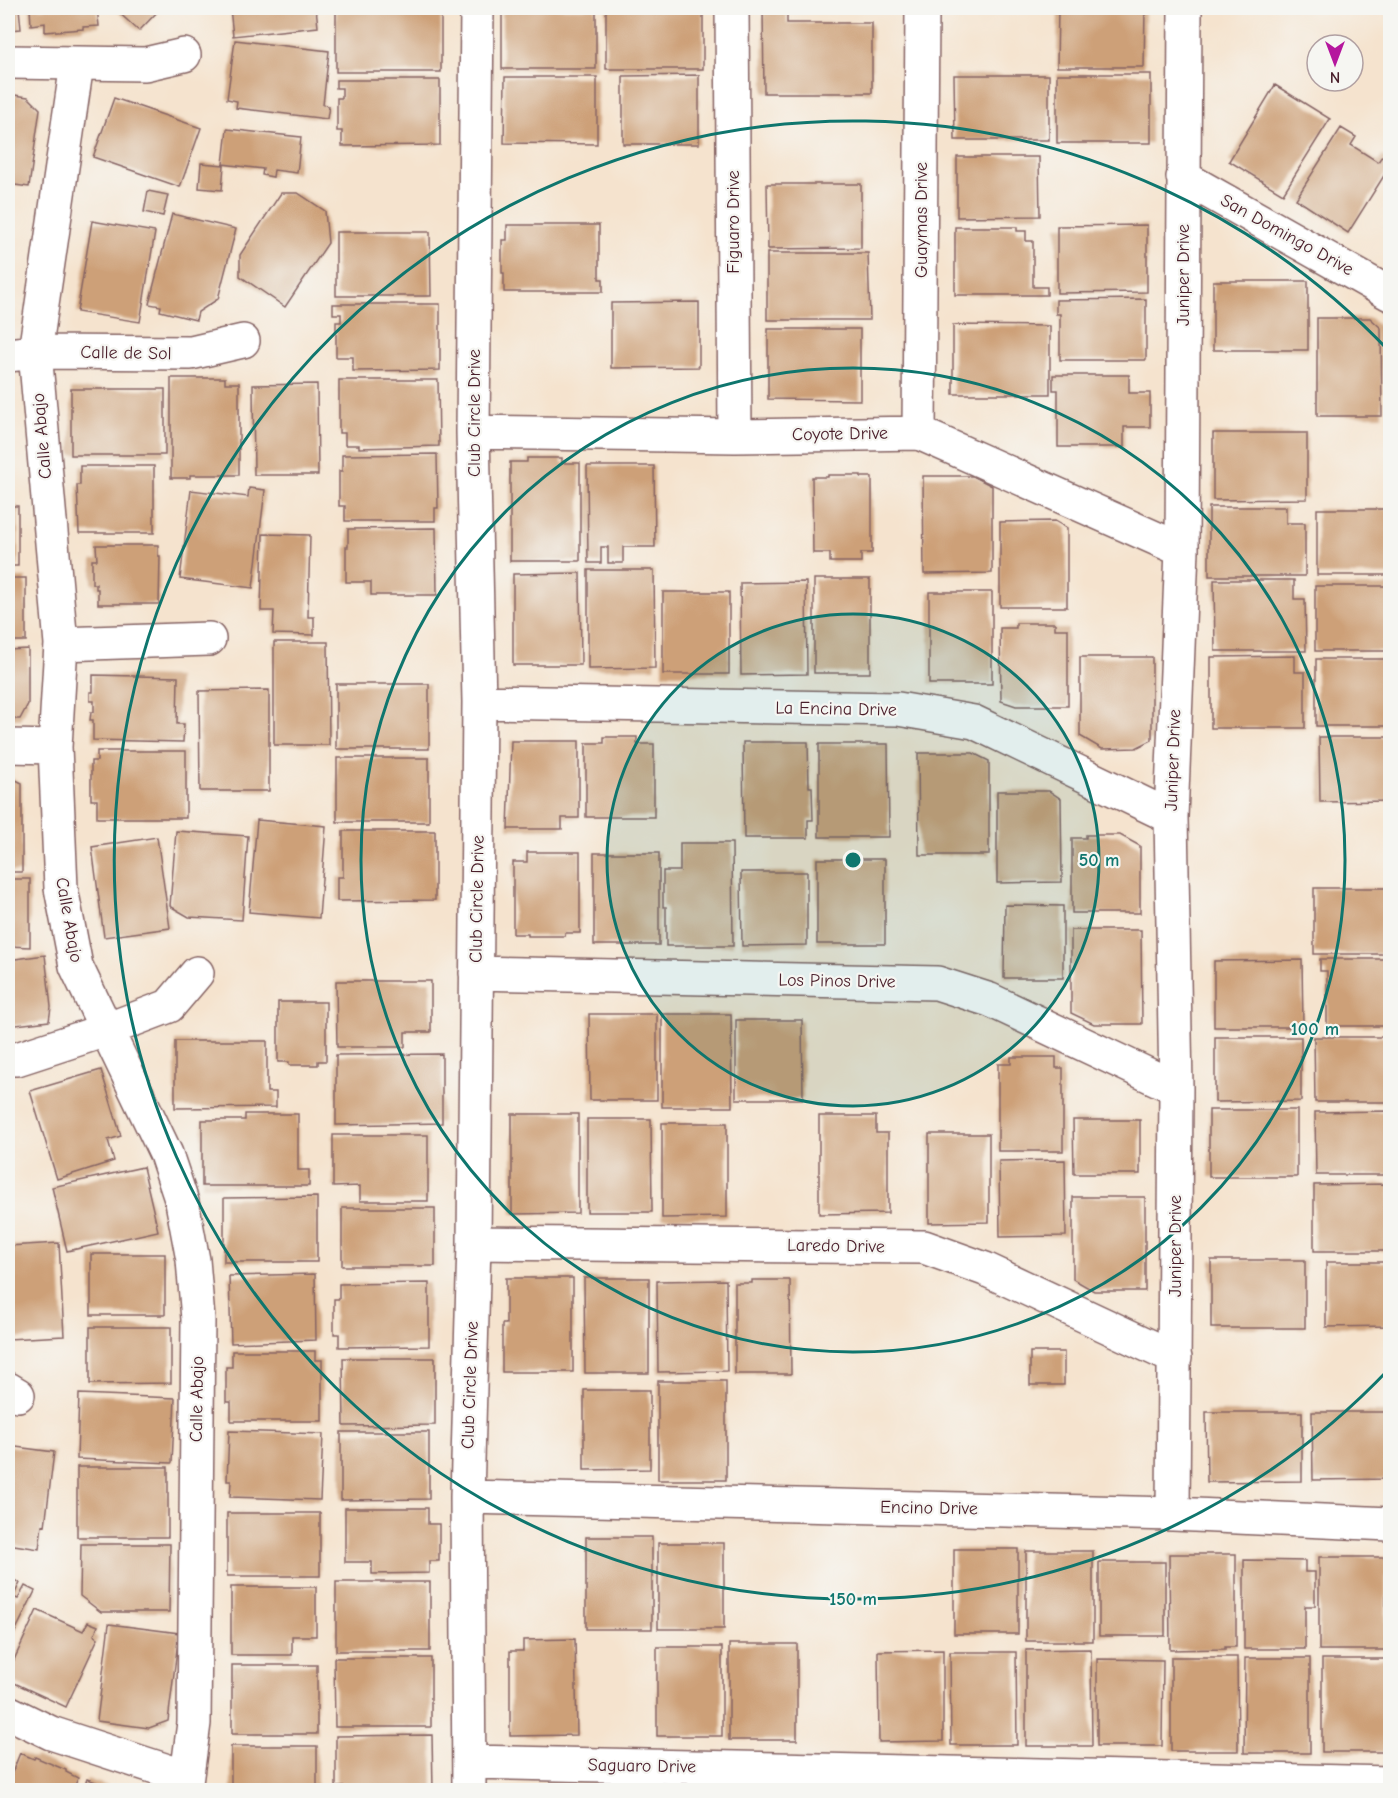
<svg xmlns="http://www.w3.org/2000/svg" width="1398" height="1798" viewBox="0 0 1398 1798" font-family="'Comic Neue',sans-serif">
<style>
.building{fill:#cda078}
.lines{fill:none;stroke-linecap:round;stroke-linejoin:round}
.minor-casing{stroke:#866464;stroke-width:36}
.minor{stroke:#fff;stroke-width:33}
.ring{fill:none;stroke:#0f766e;stroke-width:3}
.labels{text-anchor:middle;dominant-baseline:central;stroke-width:4.5;stroke-linejoin:round;paint-order:stroke}
.street-label{font-size:18px;fill:#4a1f2b;stroke:#f6f6f2}
.centre{fill:#0f766e;stroke:#f6f6f2;stroke-width:3}
.ring-label{font-size:18px;text-anchor:middle;font-weight:bold;fill:#0f766e;stroke:#f6f6f2;stroke-width:4.5;stroke-linejoin:round;paint-order:stroke}
</style>
<rect width="100%" height="100%" fill="#f6f6f2"/>
<filter id="ink" filterUnits="userSpaceOnUse"><feTurbulence type="fractalNoise" baseFrequency=".0167" numOctaves="2"/><feDisplacementMap in="SourceGraphic" scale="12" xChannelSelector="R" yChannelSelector="G"/><feConvolveMatrix kernelMatrix="1 2 1 2 8 2 1 2 1" color-interpolation-filters="sRGB"/></filter>
<filter id="wash" filterUnits="userSpaceOnUse"><feTurbulence type="fractalNoise" baseFrequency=".008" numOctaves="4" result="noise"/><feDisplacementMap in="SourceGraphic" scale="24" xChannelSelector="R" yChannelSelector="G"/><feGaussianBlur stdDeviation="1.35" result="paint"/><feColorMatrix in="noise" values="0 0 0 0 0 0 0 0 0 0 0 0 0 0 0 0 0 1.4 0 .05"/><feComposite in="paint" operator="in"/></filter>
<g filter="url(#wash)">
<rect width="100%" height="100%" fill="#f5e3ce"/>
<g id="blocks">
<path class="building" d="M8,8H19L21,29L8,30Z
M30,8H97L99,26L83,27V29L45,32V23L31,25Z
M114,8H161L139,31Z
M230,8H316L318,27L233,36Z
M336,8H441V72H336Z
M506,8H596V69H502V14Z
M606,8H703V69H606Z
M763,8H787V23H872V93H764Z
M1058,8H1145L1144,67H1057Z
M235,40L329,51L323,105L329,106L327,119L236,108L237,101L227,99Z
M1057,74H1151V143H1057Z
M699,75V144H623V76Z
M954,75H1049V140H955Z
M505,77H597V144L504,143Z
M336,80H440V145L342,146V131H337V98H342V88H336Z
M1275,85L1330,119L1283,194L1229,161Z
M8,94L28,97L40,109L29,187L8,184Z
M114,98L201,128L180,187L93,157Z
M1341,128L1356,137L1351,145L1378,162L1382,156L1390,161L1387,171L1348,233L1296,199Z
M227,129L301,137L297,173L274,170L273,177L262,175L263,169L223,164Z
M957,157H1039L1040,216L957,217Z
M201,163L224,165L222,190L199,188Z
M767,184H861V248L768,249Z
M148,191L168,195L163,216L144,212Z
M281,193H298L325,211L328,243L285,307L240,276V255Z
M172,214L236,229L218,299L198,312L196,320L160,311L161,306L149,304Z
M92,221L155,232L140,322L77,312Z
M507,225H599V279H603V292H504V273H502V240H507Z
M1147,225V292L1057,293V226Z
M955,227H1017V231H1026V241H1033V287H1047V295H955Z
M336,232H430L431,296H336Z
M767,253H868L870,320H767Z
M1213,281H1308V350H1213Z
M1146,299V360H1060V314H1056V300Z
M699,302V367L611,368V303Z
M333,304H440V370L353,371V357H336V322H341V314H333Z
M1317,318H1370L1381,328L1382,416H1317Z
M953,325L1050,326V394H953Z
M768,329H860V400L768,399Z
M1053,375H1129V393H1150V427H1124V447H1058V390H1053Z
M171,378H225V383H239V475H190V478H171Z
M339,380H438L439,446L359,448V445H345V433H339Z
M317,384L318,475H254L253,385Z
M71,389H165V455H71Z
M1213,433H1307V499L1213,500Z
M437,454L438,508H435V521H345V506H339V471H342V455Z
M527,458H562V463H580V561H510V462H527Z
M80,466H154V533H79L77,485H80Z
M587,466H654L655,547H623V563H608V547H601V563H588Z
M828,475H861V477H872V553H861V562H830V553H813L812,477H828Z
M923,476H973L992,486V573L924,574Z
M249,488L265,490L253,588L180,579L191,490L248,497Z
M8,506H18V566H8Z
M1209,507H1286V523H1305V576H1209Z
M1317,509H1390V575H1317Z
M1055,521L1067,528V607H1000V522Z
M436,528L437,595H371V582H346V547H348V529Z
M263,534L310,535L308,617H314V635L273,634L274,611H261Z
M96,545H158V556H160L159,604H98V589H96V584H92V560H97Z
M588,570H654L655,668L588,669Z
M580,573L581,665H513V574Z
M8,578H26V641H8Z
M814,579H870V673H814Z
M1214,580H1294V599H1305L1306,651H1215Z
M806,582L807,674L741,675L740,583Z
M1315,586H1390V651H1315Z
M663,592H729V674H663Z
M929,592H992V684H929Z
M1016,623H1055V629H1068V706H1016L1001,701L1000,628H1016Z
M274,642H328L329,745H274Z
M28,649V704L20,719H8V650Z
M1295,656V672H1305V728H1211V657Z
M1080,657H1152V740L1136,748L1102,749L1080,736Z
M1316,659H1390V726H1316Z
M93,675L178,677L177,724H184L183,742L93,740V720H90L91,712H94V701H90V692H93Z
M336,684H429V749H336Z
M269,690V791H200L199,691Z
M604,737H637V744H654V817H586V743H604Z
M1319,737H1390V801L1320,802Z
M511,741H579V818H562V829H508Z
M743,742H808L809,787H812L813,820H808V838H744Z
M819,744H888L889,837H819Z
M97,751H186V818H97V800H91V761H97Z
M918,753H973L989,761V855H919Z
M337,758H429V822H337Z
M8,776L22,783V872H8Z
M997,791H1049L1061,799L1062,882L997,883Z
M257,820L326,826L319,918L249,912Z
M176,831L248,836L242,920L189,917L170,906Z
M343,831H435V900L337,901V877H343Z
M1086,835H1120L1140,846V913H1072V838H1086Z
M157,837L170,928L104,937L92,847Z
M680,843H732L733,946H666V907H663V871H680Z
M527,852H580V933H565V936H528V934H513V862H527Z
M594,853H659V945H594Z
M817,859H885V944H817Z
M741,872H807V945L742,946Z
M8,879H30V947L8,946Z
M1314,888H1390V954H1314Z
M1005,905L1063,906V978H1004Z
M1071,930H1141L1142,1024H1094L1071,1013Z
M45,955L51,1007L49,1021L8,1026V960Z
M1320,959H1390V1026H1327V971H1320Z
M1302,960L1303,1027H1214V961Z
M336,981H431V1032H405V1047H337Z
M278,1002H326V1061H318V1065H289V1062H278Z
M589,1014H657V1100H590Z
M662,1014H731L732,1107H662Z
M736,1020H802L803,1099H736Z
M1215,1037H1301V1101L1215,1102Z
M1314,1037H1390V1102H1315Z
M175,1041H267V1092H276V1107L175,1108Z
M442,1054V1123L336,1125V1055Z
M1011,1057H1056V1068H1063V1151H998V1064H1011Z
M101,1070L121,1136L108,1140L114,1161L57,1179L30,1091Z
M1209,1110H1297V1177H1209Z
M1390,1111V1175H1316L1315,1112Z
M245,1114H298V1170H309V1186H202V1120H245Z
M512,1114H578V1213L512,1214Z
M819,1116H876V1133H888V1213L819,1214Z
M587,1119H651L652,1212H587Z
M1073,1120H1140V1174H1074Z
M662,1123H727V1217L662,1218Z
M929,1134H989V1222L929,1223Z
M333,1135H428V1201H360V1186L333,1187Z
M1065,1160L1066,1236L1000,1237L999,1161Z
M143,1167L158,1231L67,1251L52,1187Z
M1390,1184V1251H1314V1185Z
M317,1197V1262H224V1198Z
M1073,1197H1145V1291H1094L1073,1279Z
M342,1208H435V1266H342Z
M59,1243L64,1336L8,1339V1246Z
M91,1254H165V1315H91Z
M1211,1260H1305V1328H1211Z
M1326,1262H1390V1326L1326,1327Z
M315,1274L316,1340L231,1343L229,1276Z
M506,1278H573V1372H502V1324H506Z
M584,1278H649V1373H585Z
M726,1280L727,1371L658,1372L657,1281Z
M752,1280H790L791,1374H735V1283H752Z
M429,1283V1346L339,1347V1334H334V1299H339V1284Z
M90,1327H171V1383L90,1384Z
M232,1351H315V1360H322V1421H231V1402H226V1367H232Z
M1030,1352H1064V1385H1030Z
M343,1358H435V1425L344,1426Z
M658,1381H726V1480H658Z
M584,1390H650V1469L584,1470Z
M79,1394L175,1398L172,1463L77,1459Z
M1206,1412H1302V1481L1207,1482Z
M1312,1412H1390V1479L1313,1480Z
M229,1431L323,1434L320,1500L230,1497L231,1481H227Z
M341,1432H429V1499L341,1500Z
M8,1446L54,1452L45,1526L42,1525L39,1549L8,1544Z
M77,1467H168V1537H77Z
M345,1508H428V1524H439V1561H429V1573L372,1574V1562H345Z
M227,1513H320V1576H227Z
M586,1537H652V1629H586Z
M658,1543H724V1629H658Z
M81,1544H170L169,1612H101L80,1596Z
M954,1549H1018V1634H954Z
M1026,1551H1093V1641H1026Z
M1169,1554H1236V1647H1225V1649L1170,1650Z
M1319,1557H1386V1650H1319Z
M1244,1560L1305,1561V1572H1315V1606H1305V1649H1244Z
M1099,1562H1165V1636H1099Z
M8,1577L20,1583L13,1597L18,1599L25,1586L35,1591L8,1646Z
M336,1582H430V1651H336Z
M231,1587H316V1636H292V1655H231Z
M37,1610L83,1631L88,1622L98,1626L94,1635L98,1638L66,1707L8,1680V1673Z
M109,1624L179,1633L168,1721L149,1728L97,1721Z
M575,1639L577,1735L510,1736V1651H523V1640Z
M729,1644H797V1740H729Z
M657,1647H722V1736H657Z
M1091,1649L1092,1746H1026V1650Z
M943,1650V1741L879,1742L878,1651Z
M950,1652H1016L1017,1745H951Z
M1171,1657H1237L1238,1751H1171Z
M334,1658H431V1727H335Z
M1245,1658H1310V1753H1244Z
M1097,1659L1163,1660L1162,1746H1097Z
M1322,1659H1388V1752H1322Z
M232,1665H317V1734H232Z
M432,1735L433,1790H353V1787H336V1736Z
M231,1746H317V1790H231Z
M20,1753L34,1759L35,1757L66,1770V1772L78,1778L73,1790H8V1783Z
M87,1779L119,1790H83Z"/>
</g>
</g>
<g filter="url(#ink)">
<use href="#blocks" fill-opacity="0" stroke="#866464" stroke-width="1.5"/>
<g class="lines">
<defs>
<path id="minor" d="M732,8L735,436
M8,62L145,64L184,55
M77,64L35,352L61,644L55,747L61,888L76,966L166,1154L182,1202L193,1260L198,1319L194,1723L185,1790
M1183,177L1390,294
M8,355L35,352L191,353L243,341
M473,432L735,436L919,433L1182,550
M919,433L922,8
M61,644L209,639
M479,702L898,709L974,722L1171,817
M8,746L55,747
M476,973L937,983L990,1000L1176,1088
M8,1059H17L106,1030L169,1006L197,973
M474,1243L924,1247L985,1269L1175,1358
M8,1389L18,1395
M467,1497L1173,1514L1390,1524
M1173,1514L1176,1088L1171,817L1182,550L1185,8
M8,1712L51,1733L186,1777
M470,1762L1390,1783
M469,1790L467,1497L474,1243L479,702L473,432L477,8"/>
</defs>
<use href="#minor" class="minor-casing"/>
<use href="#minor" class="minor"/>
</g>
</g>
<circle cx="853" cy="860" r="246" fill="#0f766e" fill-opacity=".12"/>
<g class="ring">
<circle cx="853" cy="860" r="246"/>
<circle cx="853" cy="860" r="492"/>
<path d="M1389 1369A739 739 0 1 1 1389 351"/>
</g>
<g class="labels">
<g class="street-label">
<text transform="translate(921 220) rotate(-90)">Guaymas Drive</text>
<text transform="translate(733 222) rotate(-90)">Figuaro Drive</text>
<text transform="translate(1287 235) rotate(29)">San Domingo Drive</text>
<text transform="translate(1183 275) rotate(-90)">Juniper Drive</text>
<text transform="translate(126 353) rotate(1)">Calle de Sol</text>
<text transform="translate(474 413) rotate(-90)">Club Circle Drive</text>
<text transform="translate(840 434) rotate(-1)">Coyote Drive</text>
<text transform="translate(42 436) rotate(-95)">Calle Abajo</text>
<text transform="translate(836 709) rotate(1)">La Encina Drive</text>
<text transform="translate(1173 760) rotate(-88)">Juniper Drive</text>
<text transform="translate(477 899) rotate(-89)">Club Circle Drive</text>
<text transform="translate(69 920) rotate(80)">Calle Abajo</text>
<text transform="translate(837 981) rotate(1)">Los Pinos Drive</text>
<text transform="translate(836 1246) rotate(1)">Laredo Drive</text>
<text transform="translate(1175 1246) rotate(-90)">Juniper Drive</text>
<text transform="translate(470 1385) rotate(-88)">Club Circle Drive</text>
<text transform="translate(197 1399) rotate(-89)">Calle Abajo</text>
<text transform="translate(929 1508) rotate(1)">Encino Drive</text>
<text transform="translate(642 1766) rotate(1)">Saguaro Drive</text>
</g>
</g>
<circle cx="853" cy="860" r="9" class="centre"/>
<g class="ring-label">
<text x="1099" y="866">50 m</text>
<text x="1315" y="1035">100 m</text>
<text x="853" y="1605">150 m</text>
</g>
<rect width="1398" height="1798" fill="none" stroke="#f6f6f2" stroke-width="30"/>
<g transform="translate(1335 63) rotate(180)"><circle r="28" fill="#f6f6f2" stroke="#b1a0a2" stroke-width="1.5"/>
<path d="M0-4.5L10 22L0 15L-10 22Z" fill="#b5179e"/>
<text y="-9" font-size="16" font-weight="bold" text-anchor="middle" fill="#4a1f2b">N</text>
</g>
</svg>
